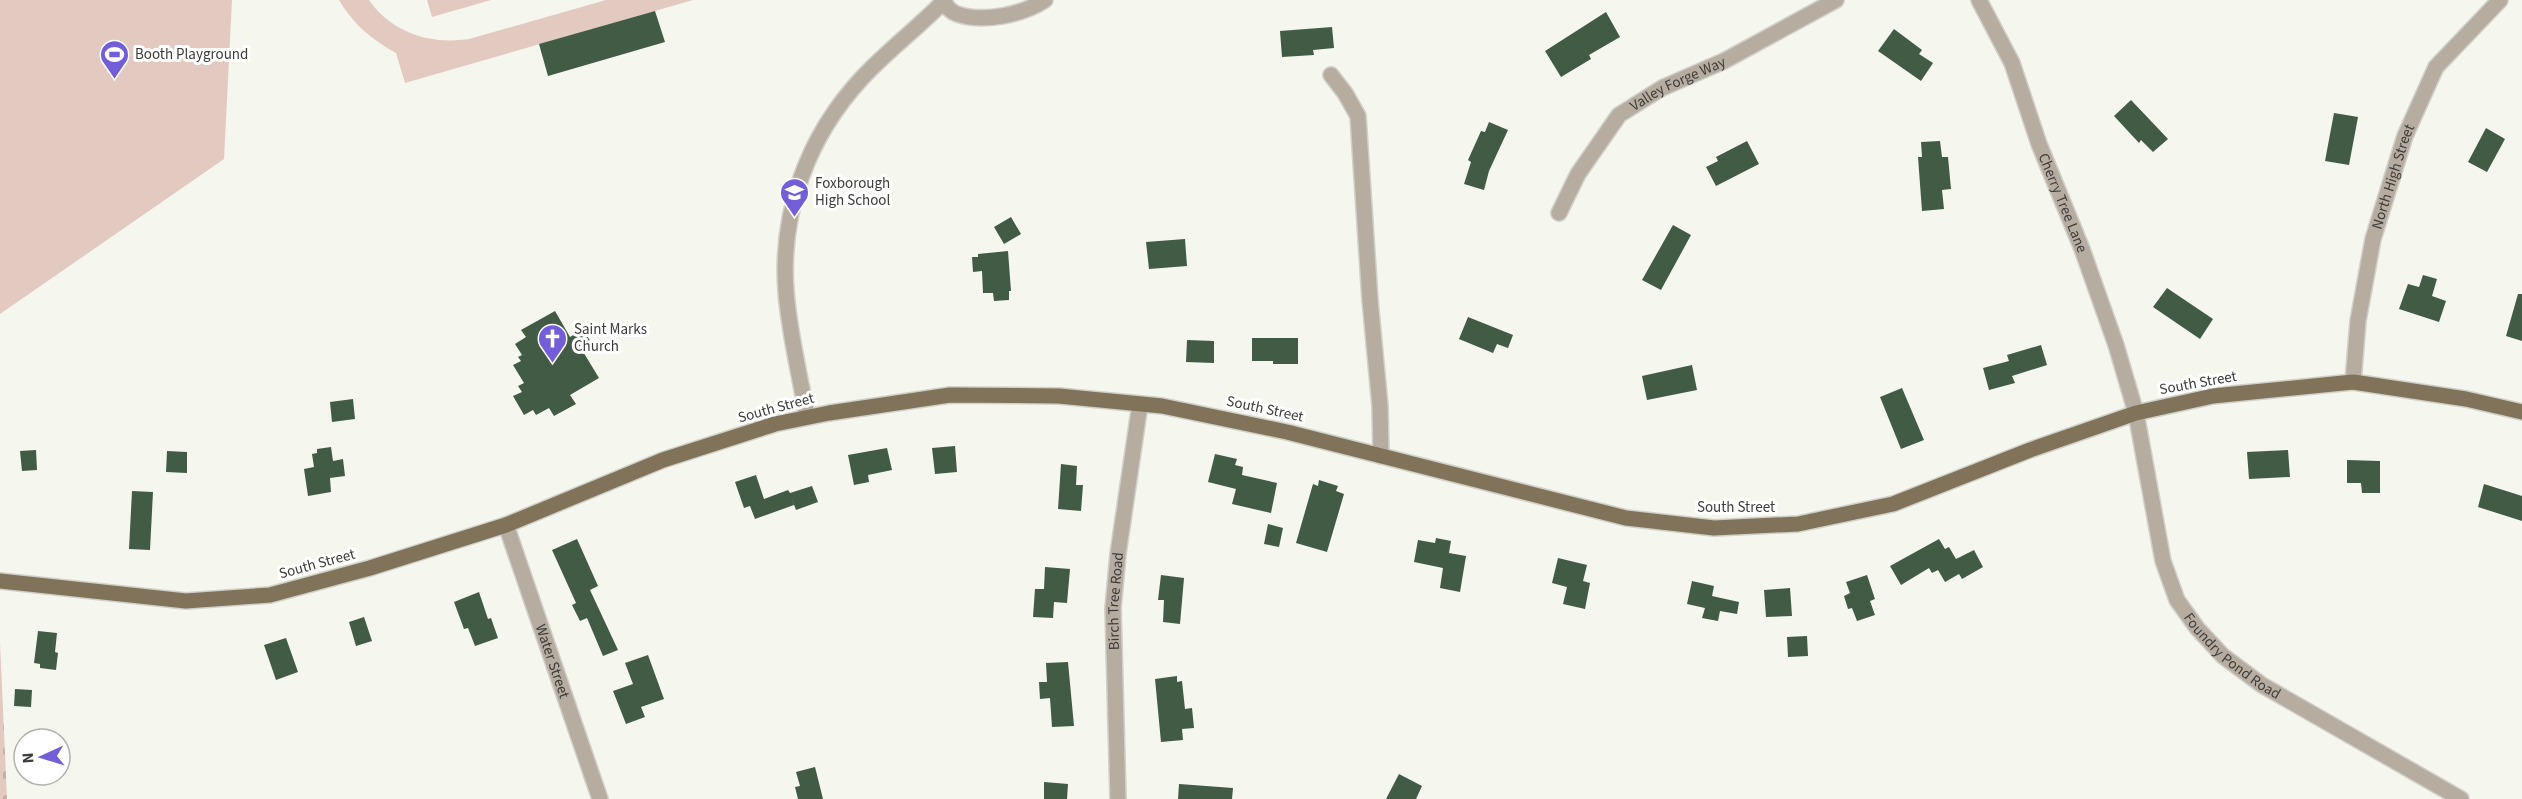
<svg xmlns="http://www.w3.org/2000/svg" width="2522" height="799" viewBox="0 0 2522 799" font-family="'Source Sans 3',sans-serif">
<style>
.grass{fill:#e2cac1}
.cemetery{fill:url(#cemetery-stones)}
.building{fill:#415b44}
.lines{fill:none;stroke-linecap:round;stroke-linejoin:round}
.minor-casing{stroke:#d0d1c9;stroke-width:18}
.major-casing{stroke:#d0d1c9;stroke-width:18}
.minor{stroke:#b6ada0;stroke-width:15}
.major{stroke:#81725a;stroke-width:15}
.labels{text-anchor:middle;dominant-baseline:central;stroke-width:6;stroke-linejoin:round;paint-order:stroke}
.poi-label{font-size:15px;fill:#3c3c39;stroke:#fff;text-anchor:start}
.street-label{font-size:15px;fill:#3c3c39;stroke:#fff}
</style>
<defs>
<pattern id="cemetery-stones" width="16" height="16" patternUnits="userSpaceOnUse" patternTransform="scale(1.5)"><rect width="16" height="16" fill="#e2cac1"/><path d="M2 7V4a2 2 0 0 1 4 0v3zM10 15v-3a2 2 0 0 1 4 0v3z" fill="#c3aea7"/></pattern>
</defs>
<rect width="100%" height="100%" fill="#f5f6ed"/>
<path class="grass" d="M0,0H232L224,159L0,314Z
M339,0H369C392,33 431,45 469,39L606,0H693L405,83L396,53C372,40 353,24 339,0Z
M427,0H491L432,17Z"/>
<path class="cemetery" d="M0,642L7,799H0Z"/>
<path class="building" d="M655,11L665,42L548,76L539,44Z
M1606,12L1620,37L1589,55L1591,59L1561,77L1545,51Z
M1332,27L1334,48L1313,50L1314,55L1282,57L1280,31Z
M1894,29L1922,50L1919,54L1933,63L1921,81L1878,51Z
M2131,100L2168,139L2153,152L2141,140L2139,143L2114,116Z
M2334,113L2358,117L2349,165L2325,161Z
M1489,122L1508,130L1489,171L1484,190L1464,184L1471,162L1468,160L1481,131L1485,132Z
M2486,128L2505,139L2487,172L2468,162Z
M1747,141L1759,164L1716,186L1706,167L1718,161L1716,157Z
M1940,141L1942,157H1948L1951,189L1942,190L1944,209L1922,211L1918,157H1922L1921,142Z
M1011,217L1021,234L1004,244L994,227Z
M1673,225L1691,235L1661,290L1642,280Z
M1185,239L1187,266L1149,269L1146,242Z
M1008,251L1011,291H1009V300L994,301L993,293H983L982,271L973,272L972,257H978V254Z
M2423,275L2437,279L2432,296L2446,301L2439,322L2399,309L2408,284L2419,287Z
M2167,288L2213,319L2200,339L2153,307Z
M2518,294H2522V341L2506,336Z
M555,311L570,337L583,329L592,344L582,350L599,378L570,395L576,404L554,416L549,408L536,415L533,410L524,415L513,396L522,392L518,386L524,383L513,365L521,361L518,357L522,355L515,344L526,337L521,330Z
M1468,317L1513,335L1508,348L1497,344L1493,353L1459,339Z
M1252,338H1298V364H1273V361H1252Z
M1187,340L1214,341V363L1186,362Z
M2041,345L2047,365L2012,376L2015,383L1989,390L1983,368L2009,361L2007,355Z
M1692,365L1697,390L1647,400L1642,376Z
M1902,388L1924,440L1901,449L1880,397Z
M353,399L355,419L332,422L330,402Z
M955,446L957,472L935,474L932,448Z
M331,447L333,461L343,459L345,476L330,478L331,492L308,496L304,469L314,467L312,454L317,453V449Z
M887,448L892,470L868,475L869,482L854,485L848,455Z
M36,450L37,470L22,471L20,451Z
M2288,450L2290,477L2249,479L2247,452Z
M167,451L187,452V473L166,472Z
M1215,454L1237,459L1235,465L1243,467L1242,475L1277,483L1271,513L1232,504L1236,489L1208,482Z
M2347,460L2380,461V493H2362L2361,483H2347Z
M1061,464L1077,466L1076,485H1083L1081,511L1058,509Z
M756,475L764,499L788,490L790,493L812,486L818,502L796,510L790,494L794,505L755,519L750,506L744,508L735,482Z
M1319,480L1338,486L1336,491L1344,494L1327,552L1296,543L1313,484L1318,486Z
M2484,484L2522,496V521L2478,507Z
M132,491L153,492L150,550L129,549Z
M1268,524L1283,528L1279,547L1264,544Z
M1436,538L1451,541L1449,553L1466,556L1460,592L1440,588L1443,568L1414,562L1418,540L1435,543Z
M577,539L598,586L590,590L618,650L603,656L587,618L580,621L572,605L576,603L552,550Z
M1939,539L1945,549L1949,547L1956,559L1974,550L1983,567L1962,579L1959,574L1945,582L1938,570L1932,573L1929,568L1901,585L1890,566Z
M1558,558L1587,565L1583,581L1590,583L1585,609L1563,604L1567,587L1552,583Z
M1045,567L1070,569L1067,603L1054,602L1053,618L1033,617L1035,589H1044Z
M1161,575L1184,578L1180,624L1163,622L1164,600H1158Z
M1867,575L1875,599L1870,601L1875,615L1857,621L1852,608L1848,609L1844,596L1850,593L1846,582Z
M1692,581L1714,586L1712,596L1739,602L1737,614L1720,611L1718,621L1702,618L1705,608L1687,604Z
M1790,588L1792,616L1766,617L1764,590Z
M479,592L488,619L491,618L498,638L475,646L468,628L464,629L454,602Z
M364,617L372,641L356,646L349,622Z
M38,631L57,633L55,652L58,653L56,670L40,668V664L34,663Z
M1807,636L1808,656L1788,657L1787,637Z
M286,638L298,672L276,680L264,645Z
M648,655L664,699L641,707L645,717L626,724L613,691L633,684L625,663Z
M1068,662L1074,726L1052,727L1050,698L1040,699L1039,682H1047L1046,663Z
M1177,676V682L1182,681L1185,709L1192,708L1194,728L1182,729L1183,740L1161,742L1155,679Z
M15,689L32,690L31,707L14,706Z
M815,767L823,799H798L795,787L800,786L796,772Z
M1399,774L1422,786L1416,799H1386Z
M1044,782L1068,784L1067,799H1044Z
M1179,784L1233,788L1232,799H1178Z"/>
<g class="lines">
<defs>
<g id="minor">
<path id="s1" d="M1979,0L2012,63L2039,144L2082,249L2116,345L2136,413L2163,561L2177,600L2197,628L2223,656L2262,685L2461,799"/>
<path d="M943,2C947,7 951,12 957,14C983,23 1022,15 1045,0"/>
<path d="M1331,75L1345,93L1358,116L1370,300L1380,406L1381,456"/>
<path id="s2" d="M1559,213L1578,174L1619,115L1662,88L1724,61L1836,0"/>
<path id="s3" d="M2353,382L2358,321L2373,239L2405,136L2436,67L2500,0"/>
<path d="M807,417C800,375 789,333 786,291C780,212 808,136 862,78C888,50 919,27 945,0"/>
<path id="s4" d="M506,525L600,799"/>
<path id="s5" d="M1118,799L1113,608L1118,554L1140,404"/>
</g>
<path id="major" d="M0,581L186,601L270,595L370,568L506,525L663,460L775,424L829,413L950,395L1059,396L1162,406L1287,432L1626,518L1714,528L1798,524L1893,504L2030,450L2136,413L2213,396L2353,382L2466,399L2522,412"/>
</defs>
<use href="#minor" class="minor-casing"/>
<use href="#major" class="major-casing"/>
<use href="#minor" class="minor"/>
<use href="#major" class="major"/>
</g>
<defs>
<symbol id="stadium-pin" viewBox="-11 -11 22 30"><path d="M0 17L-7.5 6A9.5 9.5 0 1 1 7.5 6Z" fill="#735ed8" stroke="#fff"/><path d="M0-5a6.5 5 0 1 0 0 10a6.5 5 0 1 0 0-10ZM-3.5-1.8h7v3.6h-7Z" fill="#fff"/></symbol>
<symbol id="school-pin" viewBox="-11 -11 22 30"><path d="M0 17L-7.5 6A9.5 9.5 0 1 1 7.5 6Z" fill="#735ed8" stroke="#fff"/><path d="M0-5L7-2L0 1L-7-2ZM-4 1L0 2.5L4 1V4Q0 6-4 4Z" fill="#fff"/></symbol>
<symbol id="church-pin" viewBox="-11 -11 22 30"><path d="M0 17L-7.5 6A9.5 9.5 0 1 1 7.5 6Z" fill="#735ed8" stroke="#fff"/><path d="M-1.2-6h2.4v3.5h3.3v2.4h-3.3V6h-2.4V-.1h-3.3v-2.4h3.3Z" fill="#fff"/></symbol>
</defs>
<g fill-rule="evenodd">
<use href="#stadium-pin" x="98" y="38" width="33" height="45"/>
<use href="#school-pin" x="778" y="176" width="33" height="45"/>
<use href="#church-pin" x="536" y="322" width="33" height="45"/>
</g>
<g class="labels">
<g class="poi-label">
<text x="135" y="54">Booth Playground</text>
<text x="815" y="183">Foxborough<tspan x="815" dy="17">High School</tspan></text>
<text x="574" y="329">Saint Marks<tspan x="574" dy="17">Church</tspan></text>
</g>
<g class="street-label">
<text stroke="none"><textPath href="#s2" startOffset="182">Valley Forge Way</textPath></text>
<text stroke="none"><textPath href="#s3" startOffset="210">North High Street</textPath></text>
<text stroke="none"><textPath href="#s1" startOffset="220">Cherry Tree Lane</textPath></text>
<text transform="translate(2198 383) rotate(-10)">South Street</text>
<text transform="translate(776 408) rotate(-15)">South Street</text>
<text transform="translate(1265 409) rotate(12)">South Street</text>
<text x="1736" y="507">South Street</text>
<text transform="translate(317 564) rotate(-15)">South Street</text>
<text stroke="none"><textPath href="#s5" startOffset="198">Birch Tree Road</textPath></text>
<text stroke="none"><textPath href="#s1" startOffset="714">Foundry Pond Road</textPath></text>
<text stroke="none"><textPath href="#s4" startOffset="144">Water Street</textPath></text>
</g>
</g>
<g transform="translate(42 757) rotate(266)"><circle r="28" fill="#ffffff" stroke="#b1b1b0" stroke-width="1.5"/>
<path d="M0-4.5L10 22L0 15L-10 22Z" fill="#735ed8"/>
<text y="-9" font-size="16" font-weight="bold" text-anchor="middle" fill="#3c3c39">N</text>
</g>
</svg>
